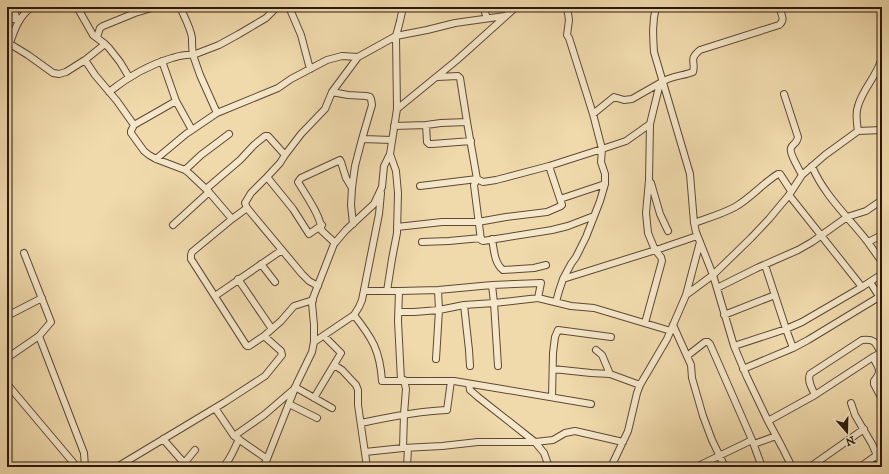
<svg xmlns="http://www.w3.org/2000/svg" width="889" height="474" viewBox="0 0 889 474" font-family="'IM FELL DW Pica',serif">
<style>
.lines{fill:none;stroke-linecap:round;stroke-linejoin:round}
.street-casing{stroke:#5e4837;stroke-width:8}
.street{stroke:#f5e7c9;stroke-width:6}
</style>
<rect width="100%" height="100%" fill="#f0daac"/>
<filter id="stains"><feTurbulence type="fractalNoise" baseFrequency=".005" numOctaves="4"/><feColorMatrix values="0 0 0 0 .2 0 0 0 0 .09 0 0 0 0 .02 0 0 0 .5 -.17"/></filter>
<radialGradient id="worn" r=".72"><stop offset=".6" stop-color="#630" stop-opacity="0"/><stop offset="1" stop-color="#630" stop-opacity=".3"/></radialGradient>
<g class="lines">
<defs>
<path id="street" d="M13,7L18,23
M77,7L93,35L105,44L109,48L120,62L129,77
M289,7L301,35L310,69
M483,7L487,18
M656,7C652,23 653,36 654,52L690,174L694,223L696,232L713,275L734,346L747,377L768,421L782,447L792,467
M7,20L16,18
M97,37L100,28L103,26L135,13L155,7
M10,44L28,55L53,73L59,74L66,72L85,60L95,75L117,101L134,125L131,131V133L144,151L149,155L156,159L185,170L190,174L209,192L232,219
M7,51C13,35 17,17 32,7
M85,60L105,44
M162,61L176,101
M437,77L458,76L460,78L467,122L477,179L474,185L481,240L483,241L552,230L568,226L594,216
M109,92C128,77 148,65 172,58C179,56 185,54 193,55C192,49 192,44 192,38C191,29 184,16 180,7
M332,92L348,95L366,96L370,97L371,99L372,105L362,139
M784,94L798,137C797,144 793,143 791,148C789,153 799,169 802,175
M397,109L457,60L516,7
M217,113L200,75L193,55L219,45L239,34L266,18L277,7
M593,114L614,97L624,100L632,99L660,83
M134,125L176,101L192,130
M426,125L427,142L429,144H432L471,141
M394,126L426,125L441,123L467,122
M858,131L882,130
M156,159L186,134L217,113L278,88L291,79L327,60L342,56L358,57
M812,166C823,194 849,218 867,241C872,248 877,255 882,262
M185,170L201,155L229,134
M267,177L293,209L309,234L322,225
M651,183L660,214L668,231
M420,186L477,179L483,182L496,180L549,166L602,149L626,141L650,124
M352,188L355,166L362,139L392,140
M206,189L240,160L254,145L265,136H268L285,155
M789,195L862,287
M560,199L605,184
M247,208L232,219L192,252L191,255V259L246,345L247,346H249L264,336L281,321L294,306L313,300
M7,213L8,222
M694,223C708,218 722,214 735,207C751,198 763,183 778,174H780L791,191
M173,225L209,192
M397,227L442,222H478L506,217L547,212L561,206L562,205L549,166
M492,239C494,249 494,263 503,270L534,268L546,265
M422,242L449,241L481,238
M868,242L882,235
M335,243L321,230C323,219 304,192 298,182L301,178L340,160L341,162L346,178L352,188L351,205L353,224
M24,253L51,322L39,336L84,453L85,467
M261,264L275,282
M765,265L786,329L793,348
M238,279L272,329
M563,279L662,248L697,236
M870,282L882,301
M318,286L309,281L302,274L247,208L245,203L251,193L267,177L280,163L285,155L301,134L325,109L332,92L358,57L396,36L427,30L455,23L505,16
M717,288L757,268L798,250L812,242L847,217L866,211L882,200
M365,291H399L398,321L401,380
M387,291L392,259L397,233L398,193L396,171L390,154
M399,291L438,290L492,285L541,283L538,298
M686,295L700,242
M215,296L282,250
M556,302L559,291L563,279L571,264L576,257L586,237L600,201L605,184V174L601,162L602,149L601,145L593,114L569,38L567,35L569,20L567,7
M464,305L469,350L470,366
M399,312H414L439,310L464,305L494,303L492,285
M354,315C372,338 380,350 382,381H454L591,404
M724,315L775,295
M7,316L42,298
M645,323L662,261L661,257L655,250L648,233L646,213L649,180L650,124L660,83C670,76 683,76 693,72C696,61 688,60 700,50L779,25C786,20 781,14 779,7
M673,325L691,365L692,378L703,416L712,440L725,467
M314,342L354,315L359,307L362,300L379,214L381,193
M734,346L786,329L802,322L862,287L882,274
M596,350L602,355L610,374L640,385
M687,356L705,342H708L710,344L752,440L762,467
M873,357C878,368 883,370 874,381V384L882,399
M7,358L39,336
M436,359L439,310L438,290
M334,365L342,370L356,385L358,390V405L367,467
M498,366L494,303L538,298L571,306L594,308L671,331
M553,369L591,373L610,374
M743,369L793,348L808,340L879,297
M7,384L77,467
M469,384L470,390L478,397L535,442L544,453L549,467
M295,387L332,408
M815,395C812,388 807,381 810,374L862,340C877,338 876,345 882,355
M552,397L553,353L555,337L558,330L611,337
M314,398L341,353L324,336
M851,403L855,415L872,444L882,467
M289,404L317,418
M215,408L234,436L267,459
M768,421L815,395L873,357L881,353
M361,423C389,417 418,411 447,410L451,381
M234,436L264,415L293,390
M163,439L184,463
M754,444L776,436
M403,448L404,414L406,389L404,380
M365,452L403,448L442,446L478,442H535L553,440L565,433L575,431L623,442
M117,467L225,402L265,376L282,355L281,351L264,336
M181,467L195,450
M223,467C231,459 234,449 239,439
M263,467L267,459L286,411L297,383L312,352L314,342V325L312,303L313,298L334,244L346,230L374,204L382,187L384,166L390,154L397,109L396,36L400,21L403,7
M407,467L408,448
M611,467L628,431L637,393L640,385L667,339L686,295L713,275L751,238L769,219L789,195L802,175L825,155L858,131C857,123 855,114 858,106C863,88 878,75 882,57
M696,467L752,440
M810,467L864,429
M860,467L877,455"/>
</defs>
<use href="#street" class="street-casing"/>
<use href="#street" class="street"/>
</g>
<rect width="889" height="474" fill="none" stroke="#f0daac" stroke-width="24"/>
<rect x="8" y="8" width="873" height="458" fill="none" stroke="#2d1810" stroke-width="2"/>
<rect x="12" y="12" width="865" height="450" fill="none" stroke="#2d1810"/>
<g transform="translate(847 432) rotate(160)" stroke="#f5e7c9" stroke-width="3" paint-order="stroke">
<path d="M0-3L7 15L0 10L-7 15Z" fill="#2d1810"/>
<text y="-6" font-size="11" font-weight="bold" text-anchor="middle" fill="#2d1810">N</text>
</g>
<rect width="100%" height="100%" filter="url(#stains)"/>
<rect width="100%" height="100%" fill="url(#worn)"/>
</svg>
